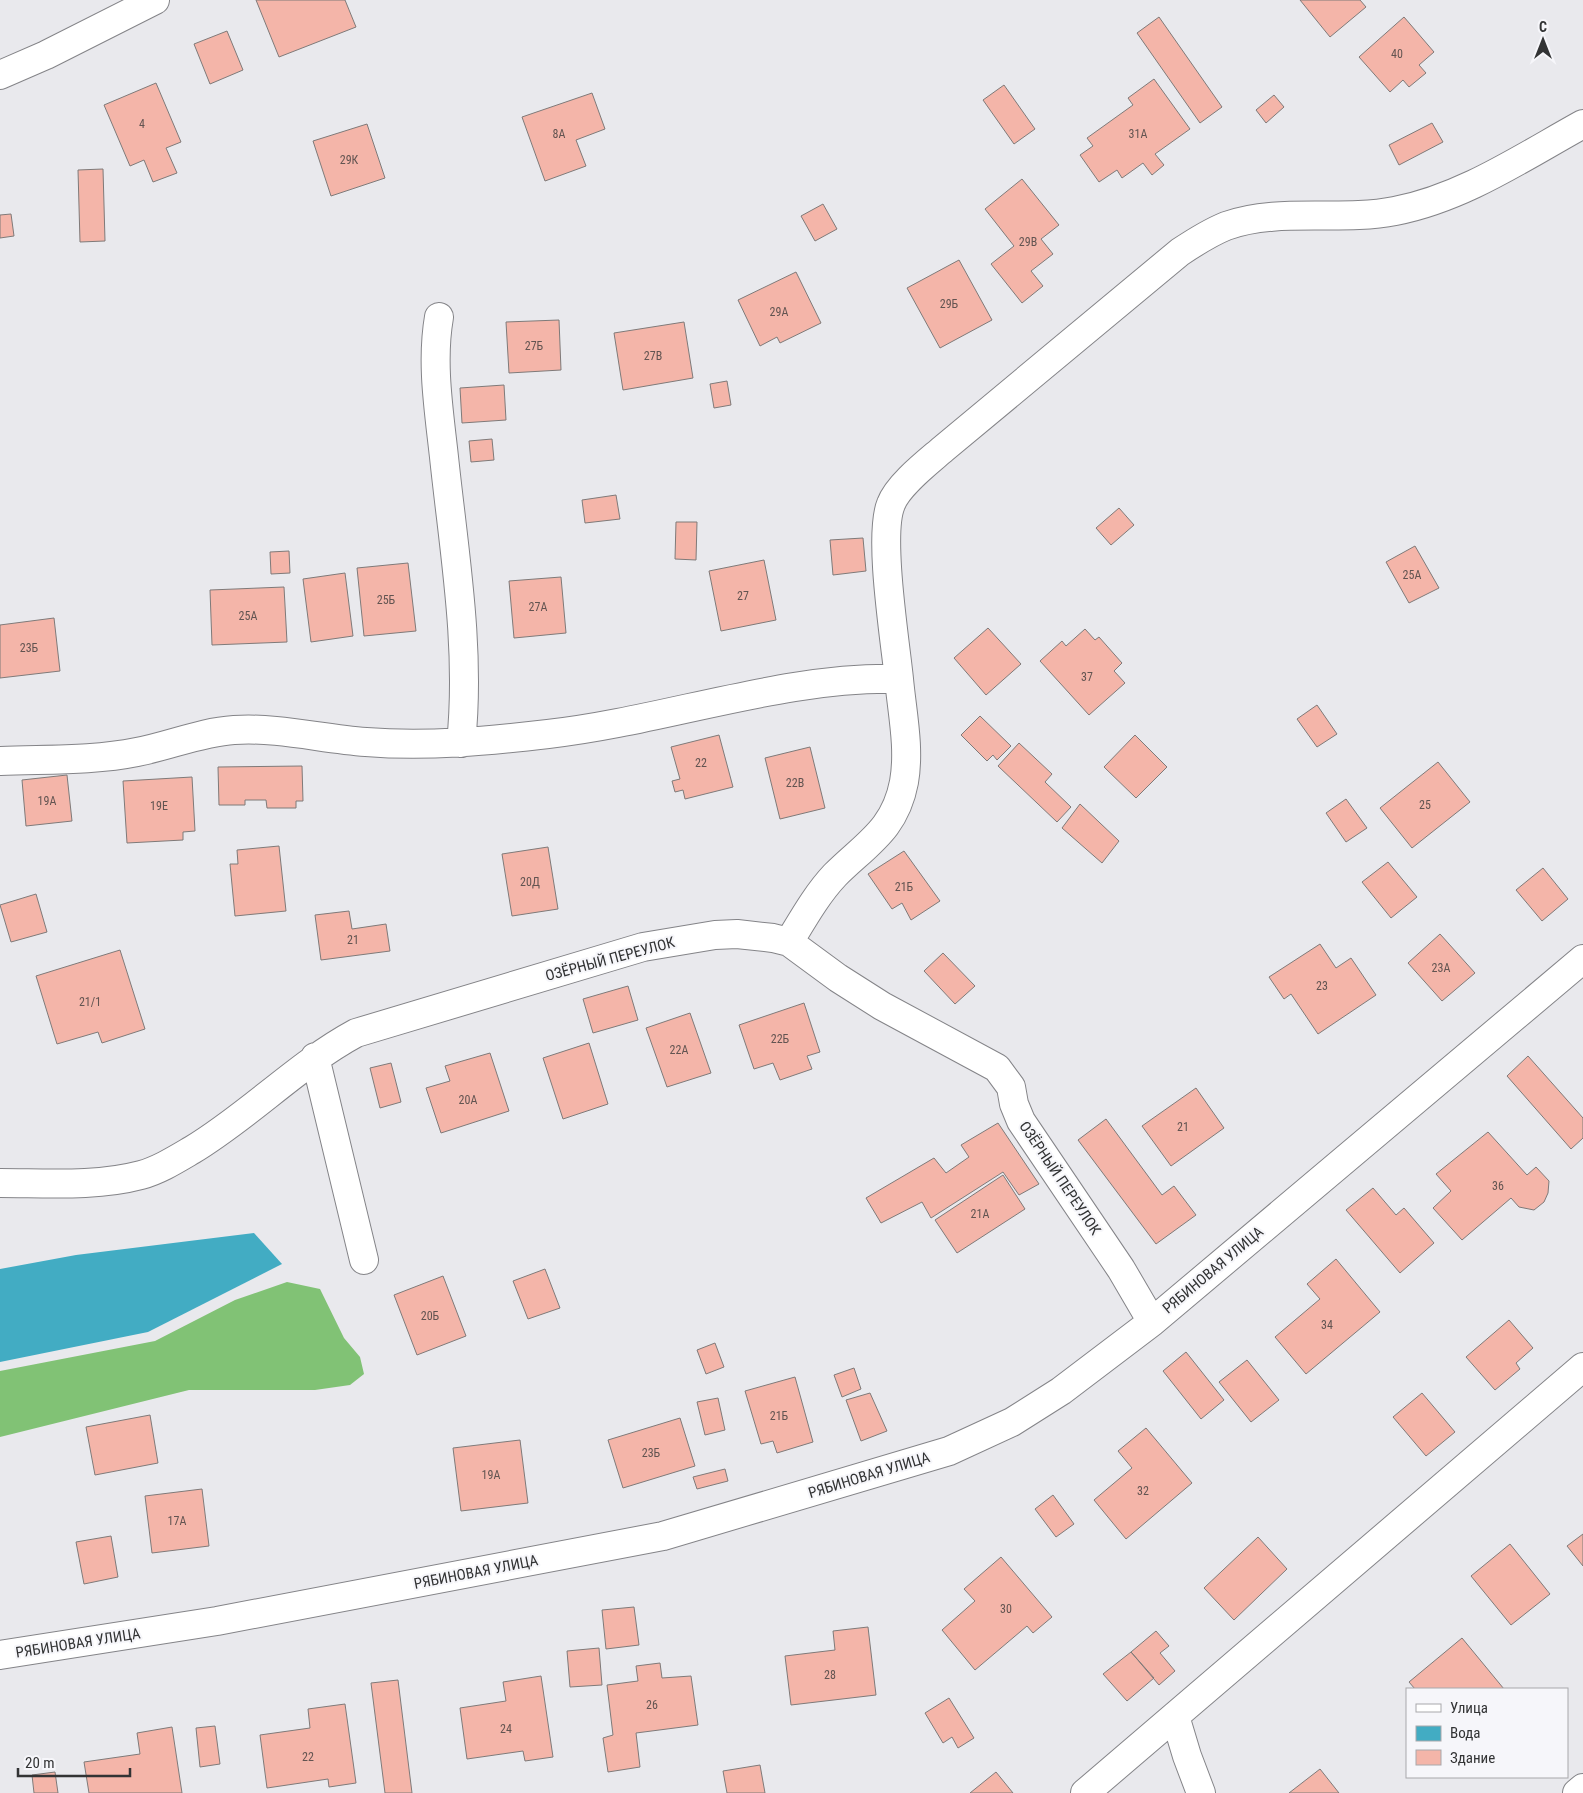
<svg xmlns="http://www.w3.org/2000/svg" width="1583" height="1793" viewBox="0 0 1583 1793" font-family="'Roboto Condensed',sans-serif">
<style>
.forest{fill:#81c275}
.water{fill:#42acc3}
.building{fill:#f4b5a9;stroke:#7f7a79}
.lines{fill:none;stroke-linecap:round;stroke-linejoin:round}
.minor-casing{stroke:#848488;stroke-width:30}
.minor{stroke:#fff;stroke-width:28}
.labels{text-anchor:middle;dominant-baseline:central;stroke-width:4;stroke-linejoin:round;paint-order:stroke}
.number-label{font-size:12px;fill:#625451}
.street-label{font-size:15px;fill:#323334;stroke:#f6f6fa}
</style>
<rect width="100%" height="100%" fill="#e9e9ed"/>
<path class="forest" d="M287,1282L320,1289L344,1338L360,1357L364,1374L350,1385L315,1390H189L0,1437V1371L155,1341L235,1300Z"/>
<path class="water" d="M254,1233L282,1264L148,1332L0,1362V1269L76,1255Z"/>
<path class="building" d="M256,0H345L356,27L279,57Z
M1300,0H1360L1366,7L1330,37Z
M1159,17L1222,107L1200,123L1137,33Z
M1404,17L1434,52L1419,65L1426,73L1409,87L1403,80L1390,92L1359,57Z
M227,31L243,70L210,84L194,44Z
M1154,79L1190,129L1155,154L1164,165L1152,175L1143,163L1122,178L1117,170L1099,182L1080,155L1093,146L1087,138L1133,105L1128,98Z
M156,83L181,142L166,148L177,173L153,182L144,160L130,166L104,105Z
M1004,85L1035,129L1014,144L983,100Z
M592,93L605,129L576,140L586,166L545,181L522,117Z
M1274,95L1284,107L1266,123L1256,110Z
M1432,123L1443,142L1399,165L1389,145Z
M367,124L385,178L331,196L313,141Z
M103,169L105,241L80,242L78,170Z
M1022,179L1059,225L1041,239L1053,254L1031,271L1043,286L1022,303L991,264L1014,246L985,209Z
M823,204L837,229L815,241L801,216Z
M11,214L14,236L0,238V215Z
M959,260L992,320L940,348L907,288Z
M796,272L821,323L780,343L777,337L760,346L738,300Z
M559,320L561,370L509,373L506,322Z
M684,322L693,378L623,390L614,333Z
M727,381L731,405L714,408L710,384Z
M504,385L506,420L462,423L460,388Z
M492,439L494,460L471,462L469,441Z
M616,495L620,519L585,523L582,500Z
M1119,508L1134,525L1111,545L1096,528Z
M676,522H697L696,560L675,559Z
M863,538L866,571L833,575L830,540Z
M1415,546L1439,588L1409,603L1386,562Z
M289,551L290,573L271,574L270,552Z
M764,560L776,620L721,631L709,571Z
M408,563L416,631L364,636L357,568Z
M345,573L353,636L311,642L303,579Z
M561,577L566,633L514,638L509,581Z
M284,587L287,642L212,645L210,590Z
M54,618L60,671L0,678V625Z
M988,628L1021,664L986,695L954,658Z
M1085,629L1095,640L1099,637L1122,663L1114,671L1125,683L1089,715L1040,661L1062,641L1066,646Z
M1317,705L1337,734L1317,747L1297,719Z
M980,716L1011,746L997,760L993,755L987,761L961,735Z
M719,735L733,787L685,799L683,790L675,792L672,781L680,779L671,747Z
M1135,735L1167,767L1136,798L1104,767Z
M1019,743L1052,774L1045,782L1071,807L1057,822L998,766Z
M810,747L825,808L780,819L765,758Z
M1438,762L1470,802L1412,848L1380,808Z
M302,766L303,801H296V808H267L266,800H245V805H219L218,767Z
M67,775L72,821L26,826L22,780Z
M192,777L195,831L183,832V840L127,843L123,781Z
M1346,799L1367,828L1346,842L1326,813Z
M1080,804L1119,841L1102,863L1062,828Z
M279,846L286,911L235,916L230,864H238L237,850Z
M548,847L558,909L512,916L502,854Z
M904,851L940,901L911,920L902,903L892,909L868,874Z
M1388,862L1417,897L1391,918L1362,882Z
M1543,868L1568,899L1542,921L1516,890Z
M36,894L47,932L11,942L0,905Z
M349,911L352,929L386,924L390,951L321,960L315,915Z
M1440,934L1475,973L1442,1001L1408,963Z
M1320,944L1336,968L1351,958L1376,995L1318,1034L1291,994L1284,999L1269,977Z
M120,950L145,1029L102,1043L98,1032L57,1044L36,976Z
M943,953L975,986L955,1004L924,971Z
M628,986L638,1020L593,1033L583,999Z
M804,1003L820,1052L807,1056L812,1069L780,1080L773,1063L754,1069L739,1025Z
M690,1013L711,1073L667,1087L646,1028Z
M589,1043L608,1104L563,1119L543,1058Z
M490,1053L509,1111L441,1133L426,1088L450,1081L445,1066Z
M1528,1056L1583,1118V1138L1571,1149L1507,1076Z
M391,1063L401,1102L380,1108L370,1068Z
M1196,1088L1224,1128L1171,1166L1142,1126Z
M1106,1119L1162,1195L1174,1186L1196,1215L1156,1244L1078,1140Z
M998,1123L1039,1184L1019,1195L1003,1172L931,1218L922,1202L881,1223L866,1198L934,1158L946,1173L969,1157L961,1145Z
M1488,1132L1527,1175L1536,1167L1549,1181L1548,1193L1544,1202L1534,1210L1519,1207L1511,1198L1462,1240L1433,1208L1451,1191L1436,1174Z
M1003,1175L1025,1209L957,1253L935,1220Z
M1373,1188L1396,1215L1404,1208L1434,1243L1400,1273L1346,1210Z
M1336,1259L1380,1312L1306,1374L1275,1337L1320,1299L1307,1284Z
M545,1269L560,1308L528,1319L513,1281Z
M443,1276L466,1336L417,1355L394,1295Z
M1509,1320L1533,1348L1516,1363L1520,1369L1495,1390L1466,1357Z
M715,1343L724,1367L706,1374L697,1350Z
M1186,1352L1224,1400L1201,1419L1163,1371Z
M1247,1360L1279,1400L1251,1422L1219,1382Z
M854,1368L861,1389L842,1397L834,1375Z
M795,1377L813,1442L777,1453L773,1441L761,1444L745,1391Z
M870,1393L887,1431L861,1441L846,1400Z
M1422,1393L1455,1432L1426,1456L1393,1417Z
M718,1398L725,1430L705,1435L697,1402Z
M150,1415L158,1463L95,1475L86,1427Z
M680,1418L695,1466L623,1488L608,1440Z
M1146,1428L1192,1483L1126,1539L1094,1500L1132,1468L1118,1451Z
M520,1440L528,1503L461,1511L453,1448Z
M725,1469L728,1481L697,1489L693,1477Z
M202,1489L209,1546L152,1553L145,1496Z
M1053,1495L1074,1524L1056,1537L1035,1509Z
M1583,1534V1566L1567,1546Z
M111,1536L118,1577L84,1584L76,1542Z
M1258,1537L1287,1569L1234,1620L1204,1588Z
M1510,1544L1550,1594L1511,1625L1471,1576Z
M1001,1557L1052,1617L1033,1633L1027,1626L975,1670L942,1630L975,1601L964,1589Z
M634,1607L639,1645L606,1649L602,1610Z
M868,1627L876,1695L791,1705L785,1656L835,1650L833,1631Z
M1156,1631L1169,1646L1160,1653L1175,1671L1159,1685L1131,1652Z
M1462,1638L1504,1689H1415L1409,1682Z
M599,1648L602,1685L570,1687L567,1651Z
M1131,1652L1154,1678L1127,1701L1103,1674Z
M660,1663L662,1678L691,1676L698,1725L636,1733L640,1767L608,1772L603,1738L613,1735L607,1685L638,1681L636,1666Z
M541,1676L553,1757L525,1761L523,1751L467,1759L460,1708L506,1701L503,1682Z
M398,1680L412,1793H385L371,1683Z
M949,1698L974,1738L958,1748L952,1737L943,1743L925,1713Z
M345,1704L356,1783L329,1787L328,1779L267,1788L260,1735L310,1728L308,1709Z
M215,1726L220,1764L200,1767L196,1728Z
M172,1727L182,1793H89L84,1762L140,1754L137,1733Z
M760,1765L765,1793H727L723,1771Z
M1320,1769L1339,1793H1289Z
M55,1772L58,1793H34L32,1775Z
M996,1772L1013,1793H970Z"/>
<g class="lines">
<defs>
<path id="minor" d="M0,75L46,55L155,0
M439,317C431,363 439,411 444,457C454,552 471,648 461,743
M899,679C895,640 878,535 891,504C898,485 928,462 943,449L1180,252C1195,242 1209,233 1226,226C1278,207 1341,222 1395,211C1463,198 1523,157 1583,124
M0,761C45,759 93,761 137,752C169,746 201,732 234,730C279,727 322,739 366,742C427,747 487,741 548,734C664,721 783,676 899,679C902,712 910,748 904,782C895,830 866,844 835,875C817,894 803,919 789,942
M315,1057L364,1260
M0,1183C46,1183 96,1187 141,1175C159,1170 175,1160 192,1150C250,1115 297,1065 356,1033L643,947L715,935L737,934L773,938L789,942L838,978L882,1006L997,1068L1011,1087L1014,1104L1021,1121L1121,1269L1152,1322
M0,1655L217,1621L663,1536L949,1451L1012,1422L1061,1391L1152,1322L1583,959
M1175,1716L1187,1756L1201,1793
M1085,1793L1583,1367
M1577,1793L1583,1788"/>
</defs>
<use href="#minor" class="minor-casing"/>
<use href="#minor" class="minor"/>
</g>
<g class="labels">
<g class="number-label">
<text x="1397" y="54">40</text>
<text x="142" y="124">4</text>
<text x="559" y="134">8А</text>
<text x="1138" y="134">31А</text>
<text x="349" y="160">29К</text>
<text x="1028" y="242">29В</text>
<text x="949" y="304">29Б</text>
<text x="779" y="312">29А</text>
<text x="534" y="346">27Б</text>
<text x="653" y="356">27В</text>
<text x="1412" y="575">25А</text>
<text x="743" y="596">27</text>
<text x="386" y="600">25Б</text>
<text x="538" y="607">27А</text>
<text x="248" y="616">25А</text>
<text x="29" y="648">23Б</text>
<text x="1087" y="677">37</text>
<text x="701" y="763">22</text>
<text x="795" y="783">22В</text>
<text x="47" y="801">19А</text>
<text x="1425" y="805">25</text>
<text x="159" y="806">19Е</text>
<text x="530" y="882">20Д</text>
<text x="904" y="887">21Б</text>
<text x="353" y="940">21</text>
<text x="1441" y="968">23А</text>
<text x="1322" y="986">23</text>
<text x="90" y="1002">21/1</text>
<text x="780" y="1039">22Б</text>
<text x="679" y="1050">22А</text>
<text x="468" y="1100">20А</text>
<text x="1183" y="1127">21</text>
<text x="1498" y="1186">36</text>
<text x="980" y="1214">21А</text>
<text x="430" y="1316">20Б</text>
<text x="1327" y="1325">34</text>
<text x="779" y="1416">21Б</text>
<text x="651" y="1453">23Б</text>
<text x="491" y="1475">19А</text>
<text x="1143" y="1491">32</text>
<text x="177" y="1521">17А</text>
<text x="1006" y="1609">30</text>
<text x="830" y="1675">28</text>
<text x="652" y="1705">26</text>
<text x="506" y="1729">24</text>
<text x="308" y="1757">22</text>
</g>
<g class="street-label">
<text transform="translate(610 959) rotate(-15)">ОЗЁРНЫЙ ПЕРЕУЛОК</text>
<text transform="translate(1060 1178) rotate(56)">ОЗЁРНЫЙ ПЕРЕУЛОК</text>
<text transform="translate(1213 1270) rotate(-40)">РЯБИНОВАЯ УЛИЦА</text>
<text transform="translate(869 1475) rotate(-17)">РЯБИНОВАЯ УЛИЦА</text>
<text transform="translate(476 1572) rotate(-11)">РЯБИНОВАЯ УЛИЦА</text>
<text transform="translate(78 1643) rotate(-9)">РЯБИНОВАЯ УЛИЦА</text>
</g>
</g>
<rect x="1406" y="1688" width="162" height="90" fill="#f6f6fa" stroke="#a8a8ab"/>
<rect x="1416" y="1704" width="25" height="8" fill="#ffffff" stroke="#a8a8ab"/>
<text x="1450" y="1713" font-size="15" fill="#323334">Улица</text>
<rect x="1416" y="1726" width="25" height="15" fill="#42acc3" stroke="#a8a8ab"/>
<text x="1450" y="1738" font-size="15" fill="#323334">Вода</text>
<rect x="1416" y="1750" width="25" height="15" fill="#f4b5a9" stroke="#a8a8ab"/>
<text x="1450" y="1763" font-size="15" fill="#323334">Здание</text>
<g transform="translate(1543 40)" stroke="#f6f6fa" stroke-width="4" paint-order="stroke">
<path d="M0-4L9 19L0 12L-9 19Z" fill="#323334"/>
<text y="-8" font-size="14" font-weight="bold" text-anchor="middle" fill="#323334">С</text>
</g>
<path d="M18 1768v8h112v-8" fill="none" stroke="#323334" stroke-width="2.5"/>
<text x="25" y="1768" font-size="15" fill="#323334" stroke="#f6f6fa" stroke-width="4" paint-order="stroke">20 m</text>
</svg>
